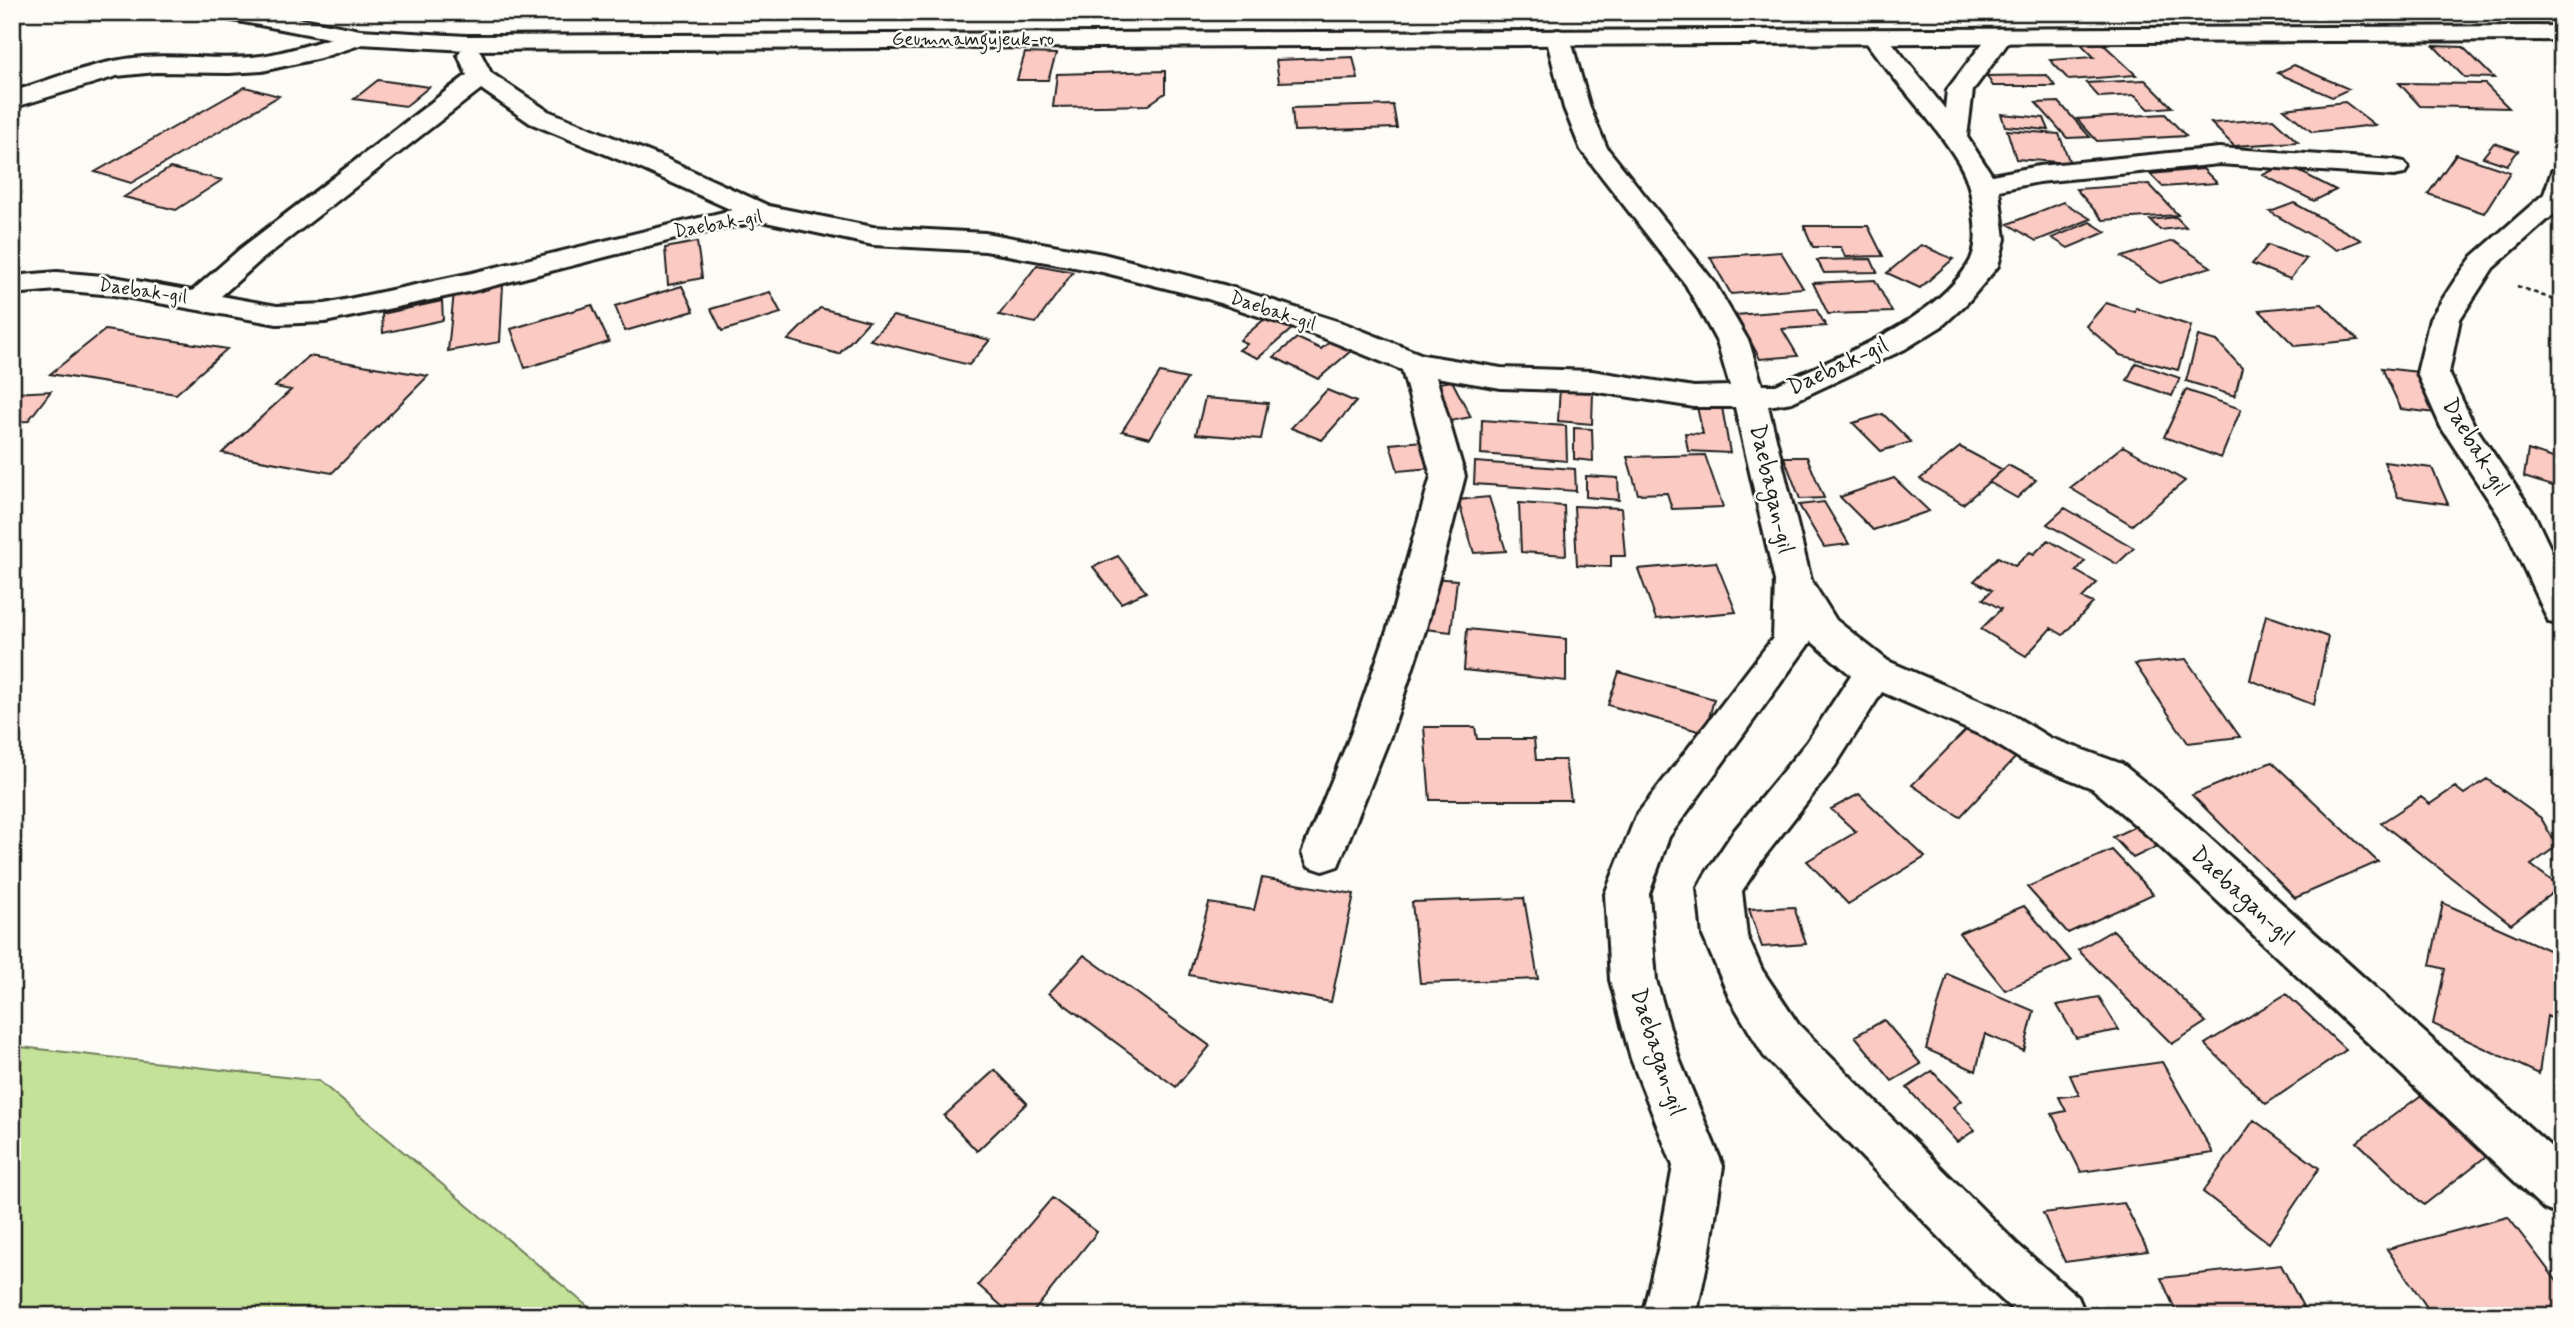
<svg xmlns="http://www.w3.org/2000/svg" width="2574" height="1328" viewBox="0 0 2574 1328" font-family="Mynerve,sans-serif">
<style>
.green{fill:#c5e299;stroke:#707f5a;stroke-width:2}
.building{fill:#facac3;stroke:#1c1c1c;stroke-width:2}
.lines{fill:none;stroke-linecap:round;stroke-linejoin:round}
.minor-casing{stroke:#1c1c1c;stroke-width:6}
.major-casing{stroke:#1c1c1c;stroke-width:6}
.path{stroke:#1c1c1c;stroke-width:2.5;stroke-dasharray:5 3.5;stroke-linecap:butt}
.minor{fill:#fdfcf7;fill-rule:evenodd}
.major{fill:#fdfcf7;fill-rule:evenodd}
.labels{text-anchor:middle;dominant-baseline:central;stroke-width:5;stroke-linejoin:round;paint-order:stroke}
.far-street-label{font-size:19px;fill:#1c1c1c;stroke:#fdfcf7}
.street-label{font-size:23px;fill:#1c1c1c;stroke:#fdfcf7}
</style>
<rect width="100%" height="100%" fill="#fdfcf7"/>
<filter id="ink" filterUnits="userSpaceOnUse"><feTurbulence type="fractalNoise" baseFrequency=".0143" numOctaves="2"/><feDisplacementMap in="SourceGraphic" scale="14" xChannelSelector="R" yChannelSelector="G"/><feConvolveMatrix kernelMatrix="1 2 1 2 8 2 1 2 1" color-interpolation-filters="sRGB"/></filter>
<g filter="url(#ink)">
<path class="green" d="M12,1046L319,1081L599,1316H12Z"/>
<path class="building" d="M2102,43L2136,75L2069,80L2050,60L2094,57L2081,44Z
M2434,46L2463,47L2494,78L2464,77Z
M1025,53L1056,54L1048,80H1017Z
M1353,57L1358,79L1279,82L1276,60Z
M2294,65L2349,89L2332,97L2277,73Z
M1165,71V93L1148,105L1053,107L1057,74Z
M2047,75L2055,86H1993L1987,76Z
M378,80L429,87L406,106L354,99Z
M2145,80L2172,107L2149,109L2135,95L2099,97L2086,83Z
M2399,83L2485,84L2509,108L2420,106Z
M245,87L279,96L131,183L95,172Z
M2059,102L2090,137L2067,138L2036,103Z
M2345,102L2375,125L2312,132L2284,109Z
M1393,105L1397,128L1294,131L1292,108Z
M2001,114L2044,118L2049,130L2005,126Z
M2165,114L2186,136L2097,141L2077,119Z
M2273,119L2298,142L2234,146L2211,123Z
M2007,130L2059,134L2070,163L2016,159Z
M2494,143L2518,151L2507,165L2483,157Z
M2456,154L2510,172L2484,213L2428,194Z
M2285,164L2336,190L2314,201L2263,175Z
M170,168L222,180L176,210L124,197Z
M2203,169L2217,183L2163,187L2150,174Z
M2149,184L2178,215L2103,220L2076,189Z
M2063,202L2091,219L2036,241L2008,224Z
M2294,203L2361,240L2337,250L2270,212Z
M2176,217L2186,227L2160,230L2150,220Z
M2090,222L2106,232L2068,248L2052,238Z
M1804,226H1868L1883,256L1845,257L1841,247H1813Z
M2173,241L2211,267L2160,283L2122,257Z
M697,242L702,278L668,285L665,248Z
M1921,245L1953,259L1920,288L1887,273Z
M2268,245L2306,259L2290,279L2252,264Z
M1781,252L1803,288L1731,294L1710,257Z
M1871,259L1877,272L1824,273L1817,260Z
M1037,265L1073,272L1036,323L999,315Z
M1875,280L1892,312L1828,314L1813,283Z
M503,284L500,342L448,351L454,292Z
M682,286L694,311L625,331L615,306Z
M770,292L781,313L722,331L711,309Z
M442,301L443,320L383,333L382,314Z
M2106,303L2135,312L2136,308L2191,326L2178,370L2120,355L2086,326Z
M2322,304L2358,340L2295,346L2259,310Z
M592,305L609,342L525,368L511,329Z
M820,308L869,321L839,354L788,340Z
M1816,309L1826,326L1782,329L1798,356L1760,359L1736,315Z
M893,316L990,340L969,365L870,340Z
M1267,317L1293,328L1258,358L1239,350L1247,344L1240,340Z
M105,330L227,349L176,394L50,374Z
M2198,336L2217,341L2242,368L2235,396L2186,381Z
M1297,338L1321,349L1332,340L1352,350L1318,379L1274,357Z
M309,356L428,376L332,473L222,453L291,390L275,387Z
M2136,363L2180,378L2172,396L2127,380Z
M2382,368L2418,372L2437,413L2401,409Z
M1160,373L1187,379L1150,438L1122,431Z
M1452,381L1471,417L1445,422L1426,385Z
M1560,387L1593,391L1592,424L1558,421Z
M1327,390L1356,402L1322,440L1291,428Z
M2186,390L2241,409L2221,458L2164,437Z
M51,391L28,421L12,422V393Z
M1205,398L1268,403L1261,439L1196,434Z
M1697,407H1722L1730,453L1688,451L1685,433L1703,434Z
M1883,414L1911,442L1881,451L1853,423Z
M1482,420L1566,426L1567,461L1481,454Z
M1574,428L1592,429L1593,461L1574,459Z
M1423,441L1431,468L1398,471L1390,444Z
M2123,446L2185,481L2132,525L2070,488Z
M1960,447L2003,470L1963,504L1920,479Z
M2528,450L2562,461V489L2524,477Z
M1705,455L1723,507L1672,509L1667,493L1638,494L1627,457Z
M1784,457H1807L1824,498L1800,499Z
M1475,462L1575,469L1576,491L1474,484Z
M2384,462L2432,468L2448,504L2398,497Z
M2008,465L2036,480L2017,498L1989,482Z
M1586,476L1618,478L1619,500L1586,497Z
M1894,478L1929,511L1873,530L1840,497Z
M1489,497L1506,551L1474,553L1458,500Z
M1824,502L1849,544L1824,547L1799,505Z
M1519,503L1564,506L1566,555L1521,552Z
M1574,506L1621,508L1625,556H1611V567L1577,565Z
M2065,508L2134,548L2117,564L2047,524Z
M2048,540L2085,561L2076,571L2097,583L2082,598L2093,603L2063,635L2051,628L2026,656L1981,629L2001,609L1983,599L1992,590L1974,581L1998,557L2015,566L2030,552L2034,554Z
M1118,556L1146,592L1121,603L1093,567Z
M1716,562L1736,612L1656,619L1638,569Z
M1431,578L1457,580L1451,632L1425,629Z
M2266,615L2328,637L2314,705L2250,680Z
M1467,629L1566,639V681L1464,670Z
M2186,659L2240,737L2188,743L2135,664Z
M1619,672L1714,699L1705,733L1608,705Z
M1970,726L2017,756L1960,817L1912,785Z
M1424,727H1475L1477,739H1534L1536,760H1565L1571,800H1430Z
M2272,762L2378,862L2295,898L2192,795Z
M2487,779L2541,818L2557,846L2531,865L2560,887L2511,924L2381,823L2421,797L2430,804L2455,787L2464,794Z
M1859,794L1925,857L1848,904L1807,861L1856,832L1831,809Z
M2140,824L2160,845L2133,858L2113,837Z
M2112,850L2153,894L2068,933L2027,887Z
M1262,878L1354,894L1331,1002L1189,975L1209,903L1254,910Z
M1524,898L1538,979L1420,983L1412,902Z
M2443,903L2562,956V1023L2547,1016L2539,1074L2433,1024L2445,969L2430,965Z
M2024,906L2071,961L2005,990L1959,933Z
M1794,907L1806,944L1762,947L1749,909Z
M2113,930L2206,1022L2172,1044L2078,950Z
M1084,955L1210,1046L1176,1087L1049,993Z
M1947,974L2034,1011L2024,1051L1985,1034L1976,1071L1926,1049Z
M2286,994L2346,1050L2266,1104L2205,1044Z
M2099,997L2119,1030L2076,1038L2057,1005Z
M1884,1020L1921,1064L1892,1081L1855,1036Z
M2162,1062L2213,1153L2081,1172L2052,1114L2066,1111L2059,1097L2079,1095L2070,1075Z
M995,1070L1027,1103L977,1151L944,1116Z
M1932,1071L1961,1101L1953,1107L1975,1130L1957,1142L1907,1088Z
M2427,1091L2494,1150L2424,1205L2357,1142Z
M2254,1120L2319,1168L2269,1243L2203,1192Z
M1052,1198L1097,1232L1030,1316H1013L978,1285Z
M2124,1203L2148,1251L2065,1262L2043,1213Z
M2508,1217L2562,1288V1316H2433L2387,1249Z
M2281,1265L2308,1316H2178L2161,1278Z"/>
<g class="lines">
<defs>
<path id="minor" d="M1874,29L1883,31L1945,109L1947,90L1992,31L2001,29L2010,31L2013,36L1973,90L1967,137L1992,175L2039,166L2219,148L2394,160L2404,162L2408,168L2404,174L2394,176L2219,164L2039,182L1999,190L2005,239L1998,266L1967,303L1942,326L1905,349L1792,402L1768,406L1811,580L1836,620L1888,661L2011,714L2050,738L2122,764L2182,813L2562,1157V1216L2544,1209L2152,839L2092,788L2022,760L1983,736L1882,692L1835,766L1764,857L1742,891L1747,936L1762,970L1798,1024L2017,1244L2078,1297L2086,1316H2019L1981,1280L1764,1056L1730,999L1703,936L1698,888L1705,875L1734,831L1807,742L1851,675L1811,641L1669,837L1649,894L1656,980L1679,1059L1723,1166L1710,1250L1696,1316H1642L1658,1250L1673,1166L1631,1059L1610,980L1605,894L1636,816L1773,638L1775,581L1735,407H1694L1592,391L1501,388L1436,377L1465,476L1426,628L1391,734L1338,866L1323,871L1308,866L1302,853L1351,734L1388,628L1431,476L1402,370L1321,337L1205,298L1102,272L985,251L873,245L761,221L687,236L473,291L325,322L277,324L114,295L57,290L12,294V276L57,272L114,277L192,291L240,249L467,75L458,55L461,50L470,48L479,50L491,73L548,111L664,158L769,206L873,227L985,233L1103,254L1227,286L1343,323L1423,355L1501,368L1592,371L1694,387L1730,386L1717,342L1686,285L1581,150L1564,108L1546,37L1549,32L1558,30L1567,32L1570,37L1590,108L1607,148L1714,282L1749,342L1762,385H1776C1838,356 1929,325 1968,265C1978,249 1976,231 1974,213C1971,194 1969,180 1959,163C1933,119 1891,79 1862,36L1865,31ZM481,89L530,123L644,170L732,210L472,273L325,304L277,306L221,296L260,261Z
M360,30L369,32L372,37L369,42L320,58L262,71L229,73L156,72L117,76L12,108V92C55,78 97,61 142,57C182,54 221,61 261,56C295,51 327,38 360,30Z
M2562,169V207L2493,268L2484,282L2460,319L2449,373L2474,425L2534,514L2562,573V626L2549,622L2500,517L2441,427L2417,373L2430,319L2455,280L2473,256L2544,194L2552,171Z"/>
<path id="major" d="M215,12H266L360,30L466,36L2562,26V40L466,50L360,44L227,19L219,17Z"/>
</defs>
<use href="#minor" class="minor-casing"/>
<use href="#major" class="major-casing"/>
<path class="path" d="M2517,286L2562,303"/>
<use href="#minor" class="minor"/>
<use href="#major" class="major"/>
</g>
</g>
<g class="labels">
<g class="far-street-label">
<text x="973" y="39">Geumnamgujeuk-ro</text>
<text transform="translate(718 224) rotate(-10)">Daebak-gil</text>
<text transform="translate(143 291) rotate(8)">Daebak-gil</text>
<text transform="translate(1273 311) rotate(18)">Daebak-gil</text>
</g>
<g class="street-label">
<text transform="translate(1838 367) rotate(-25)">Daebak-gil</text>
<text transform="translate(2475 447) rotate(59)">Daebak-gil</text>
<text transform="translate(1771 489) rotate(77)">Daebagan-gil</text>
<text transform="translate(2242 896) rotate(43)">Daebagan-gil</text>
<text transform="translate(1657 1052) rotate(72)">Daebagan-gil</text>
</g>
</g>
<rect width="2574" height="1328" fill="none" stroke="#fdfcf7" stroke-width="42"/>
<rect x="21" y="21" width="2532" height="1286" fill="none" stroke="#1c1c1c" stroke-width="2.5" filter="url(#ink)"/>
</svg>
